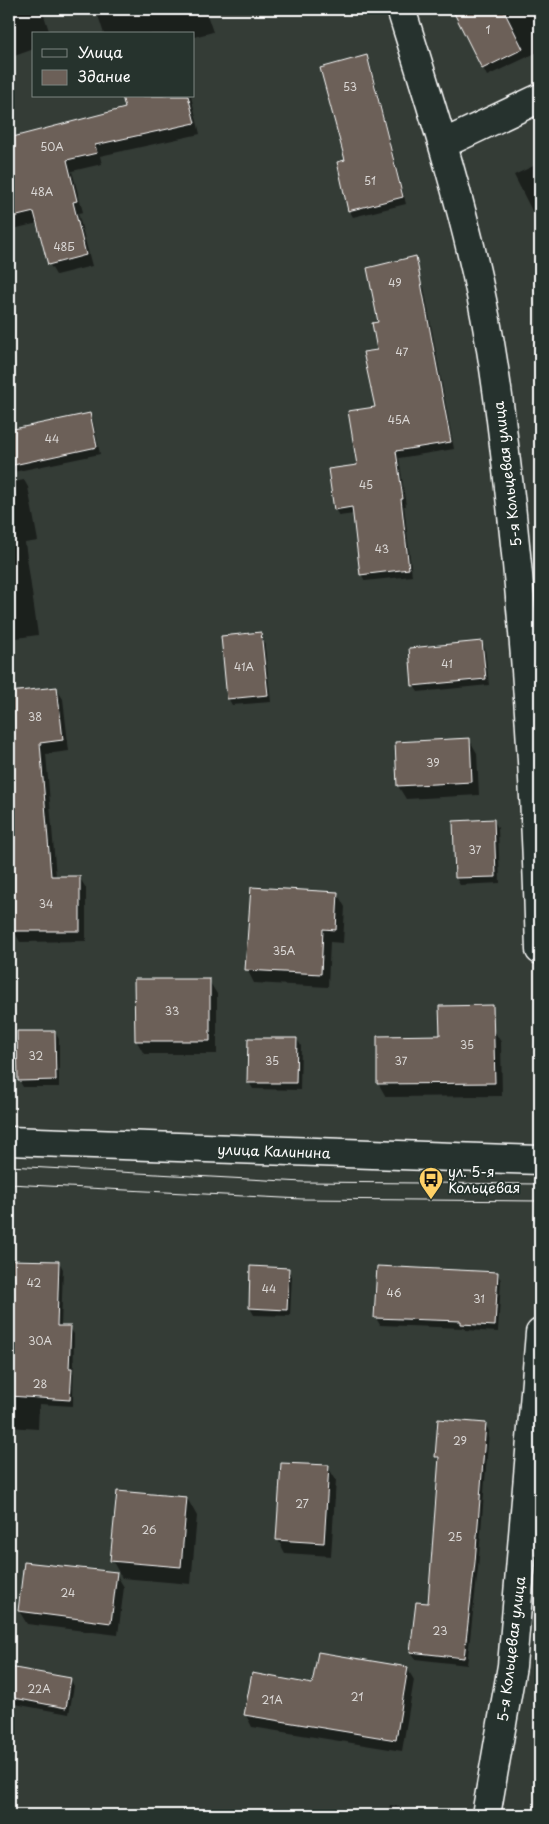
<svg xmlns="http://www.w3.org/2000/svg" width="549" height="1824" viewBox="0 0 549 1824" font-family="'Playpen Sans',sans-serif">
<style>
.shadow{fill:#0007}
.building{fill:#6c6058;stroke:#fff}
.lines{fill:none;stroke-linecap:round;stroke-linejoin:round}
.minor-casing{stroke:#fff;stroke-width:31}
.minor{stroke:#26332d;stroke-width:28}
.tram{stroke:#fff;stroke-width:1}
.labels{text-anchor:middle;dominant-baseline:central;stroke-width:4;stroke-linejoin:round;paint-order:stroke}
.number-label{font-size:11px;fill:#dad7d5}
.street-label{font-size:14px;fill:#fff;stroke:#26332d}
.poi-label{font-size:14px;fill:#fff;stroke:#26332d;text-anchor:start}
</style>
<rect width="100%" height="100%" fill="#343c36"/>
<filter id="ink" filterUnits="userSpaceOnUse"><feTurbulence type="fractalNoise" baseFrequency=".02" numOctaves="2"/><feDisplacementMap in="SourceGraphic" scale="10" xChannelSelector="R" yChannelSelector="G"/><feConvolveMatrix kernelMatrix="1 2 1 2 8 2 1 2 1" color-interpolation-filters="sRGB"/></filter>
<g filter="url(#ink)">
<path class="shadow" d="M9,9H42L50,34H34V49L9,58Z
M96,9H205L213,32L194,37V34H104Z
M454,9H540V51L487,76Z
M366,56L370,63L406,204L353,217L349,210Z
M124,96H191L200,134L100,156L102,164L72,171L83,212L78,213L92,266L56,275L50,265L38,223L9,230V137V140L127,109Z
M540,163V214L535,217L514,175Z
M540,258V291L534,260Z
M420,282L424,288L454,449L399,458L406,506H404L412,576L365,581L361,574L354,514L339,516L335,509L359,466L376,408L380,323Z
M9,401L14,424L9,425Z
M89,414L93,421L100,454L9,473V431Z
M24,480L28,487L38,541L25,543L38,635L9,639V483Z
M260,633L264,640L271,702L232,705L228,698Z
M481,642L485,649L489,685L418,692L414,686Z
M56,688L63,699L69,751L46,754L56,877H79L86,888V941L20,942L14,931L13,856L9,851V693Z
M469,739L477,753L479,795L406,799L398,786Z
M494,821L498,828L500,883L460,885L456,878L454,823Z
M337,893L345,907L343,943L330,942L328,987L254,983L247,969Z
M209,981L217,994V1054H144L136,1040Z
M493,1029L501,1042L502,1096L386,1097L378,1083Z
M55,1032L59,1039V1087H23L19,1080Z
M297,1039L301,1046L300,1090L253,1089L249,1082Z
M9,1261L59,1262L63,1269L61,1327L70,1328L74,1334L73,1406L39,1404L38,1429L9,1427Z
M288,1269L292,1276L290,1316L254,1315L250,1308Z
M497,1273L501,1280L498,1332L466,1330L464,1328L380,1325L376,1318Z
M485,1424L489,1431L478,1569L467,1665L415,1659L411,1652L429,1604L440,1463L436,1457Z
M328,1467L336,1480L331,1556L285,1553L278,1540Z
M187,1498L197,1516L191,1584L122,1578L112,1560Z
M116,1574L124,1587L118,1635L27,1624L19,1611Z
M9,1668L70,1679L74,1686L69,1714L9,1703Z
M407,1668L414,1680L402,1751L252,1727L246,1715L313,1686Z
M540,1777V1815H534Z
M390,1805L436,1814L437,1815H388Z"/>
<path class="building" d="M452,9H503L523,49L482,69Z
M367,55L403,197L348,211L337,162L345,160L320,68Z
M122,96H188L195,123L95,145L97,153L67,160L77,201L73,202L86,255L48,265L34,212L9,218V138L125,108Z
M416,256L451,442L396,451L403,499H401L409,569L360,575L352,507L334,510L328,469L357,465L348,411L375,407L363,352L377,350L372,323L378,322L367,268Z
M90,413L97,447L9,466V430Z
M261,632L268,695L227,699L221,636Z
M482,641L486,679L412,686L409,648Z
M57,687L63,740L40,743L51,876H80V931H13L12,844L9,845V692Z
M470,738L472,782L397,786L395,742Z
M494,819L496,877L455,878L453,821Z
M251,887L338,892L336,930L323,929L321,974L245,970Z
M134,979H210V1041H135Z
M493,1005L495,1083L377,1084V1036L440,1035L439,1006Z
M17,1031H55L56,1080L18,1081Z
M248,1038H297L296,1083H247Z
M9,1260L59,1261L57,1326H71L69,1368H72L70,1400L9,1396Z
M250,1266L289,1268L287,1310L249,1308Z
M377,1266L498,1272L495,1326L461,1324V1321L374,1318Z
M438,1419L486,1423L475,1562L464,1658L410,1652L416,1602L428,1603L439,1457H435Z
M281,1463L329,1465L324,1543L276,1540Z
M117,1491L187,1497L181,1567L110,1561Z
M24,1562L117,1572L111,1623L18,1611Z
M318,1652L408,1667L396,1740L244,1715L252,1673L312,1684Z
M9,1667L71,1678L66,1708L9,1697Z"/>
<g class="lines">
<defs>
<path id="minor" d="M401,9C431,105 462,201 482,300C496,368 503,436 511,505C527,653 536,801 540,950
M443,144L540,98
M9,1141L540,1160
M486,1815L512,1666L540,1333"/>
</defs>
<use href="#minor" class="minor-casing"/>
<use href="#minor" class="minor"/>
<path class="tram" d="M9,1166L303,1182L540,1184
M9,1184L302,1199L540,1201"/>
</g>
</g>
<defs>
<symbol id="bus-pin" viewBox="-11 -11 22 30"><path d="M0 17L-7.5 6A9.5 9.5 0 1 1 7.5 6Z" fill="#ffd166" stroke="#26332d"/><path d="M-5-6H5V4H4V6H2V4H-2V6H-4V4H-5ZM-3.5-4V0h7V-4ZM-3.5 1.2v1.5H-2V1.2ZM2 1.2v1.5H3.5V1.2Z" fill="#111"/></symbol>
</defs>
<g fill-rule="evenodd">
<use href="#bus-pin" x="417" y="1165" width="28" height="38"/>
</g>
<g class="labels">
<g class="number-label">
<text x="488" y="29">1</text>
<text x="350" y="86">53</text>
<text x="52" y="146">50А</text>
<text x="370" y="180">51</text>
<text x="42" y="191">48А</text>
<text x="64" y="246">48Б</text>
<text x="395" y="282">49</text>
<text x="402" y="351">47</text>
<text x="399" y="419">45А</text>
<text x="52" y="438">44</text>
<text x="366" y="484">45</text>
<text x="382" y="548">43</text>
<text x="447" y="663">41</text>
<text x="244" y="666">41А</text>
<text x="35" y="716">38</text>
<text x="433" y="762">39</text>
<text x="475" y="849">37</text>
<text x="46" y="903">34</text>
<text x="284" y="950">35А</text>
<text x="172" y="1010">33</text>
<text x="467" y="1044">35</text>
<text x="36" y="1055">32</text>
<text x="272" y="1060">35</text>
<text x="401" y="1060">37</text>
<text x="34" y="1282">42</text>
<text x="269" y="1288">44</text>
<text x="394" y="1292">46</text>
<text x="479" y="1298">31</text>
<text x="40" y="1340">30А</text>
<text x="40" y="1383">28</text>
<text x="460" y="1440">29</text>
<text x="302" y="1503">27</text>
<text x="149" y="1529">26</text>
<text x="455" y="1536">25</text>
<text x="68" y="1592">24</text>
<text x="440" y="1630">23</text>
<text x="39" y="1688">22А</text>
<text x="357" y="1696">21</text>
<text x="272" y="1699">21А</text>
</g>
<g class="street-label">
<text transform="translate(507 474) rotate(-97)">5-я Кольцевая улица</text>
<text transform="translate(274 1151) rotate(2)">улица Калинина</text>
<text transform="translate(511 1649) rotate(-83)">5-я Кольцевая улица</text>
</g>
<g class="poi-label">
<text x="448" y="1171">ул. 5-я<tspan x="448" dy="16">Кольцевая</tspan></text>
</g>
</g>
<rect width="549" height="1824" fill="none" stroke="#26332d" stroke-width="30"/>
<rect x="15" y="15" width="519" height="1794" fill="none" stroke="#fff" stroke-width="2" filter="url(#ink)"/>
<rect x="32" y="32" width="162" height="65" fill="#26332d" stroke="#7d8581"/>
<rect x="42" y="49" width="25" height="8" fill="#26332d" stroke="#7d8581"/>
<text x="78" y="58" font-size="15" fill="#ffffff">Улица</text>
<rect x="42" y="70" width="25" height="15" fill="#6c6058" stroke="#7d8581"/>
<text x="78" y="82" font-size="15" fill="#ffffff">Здание</text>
</svg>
